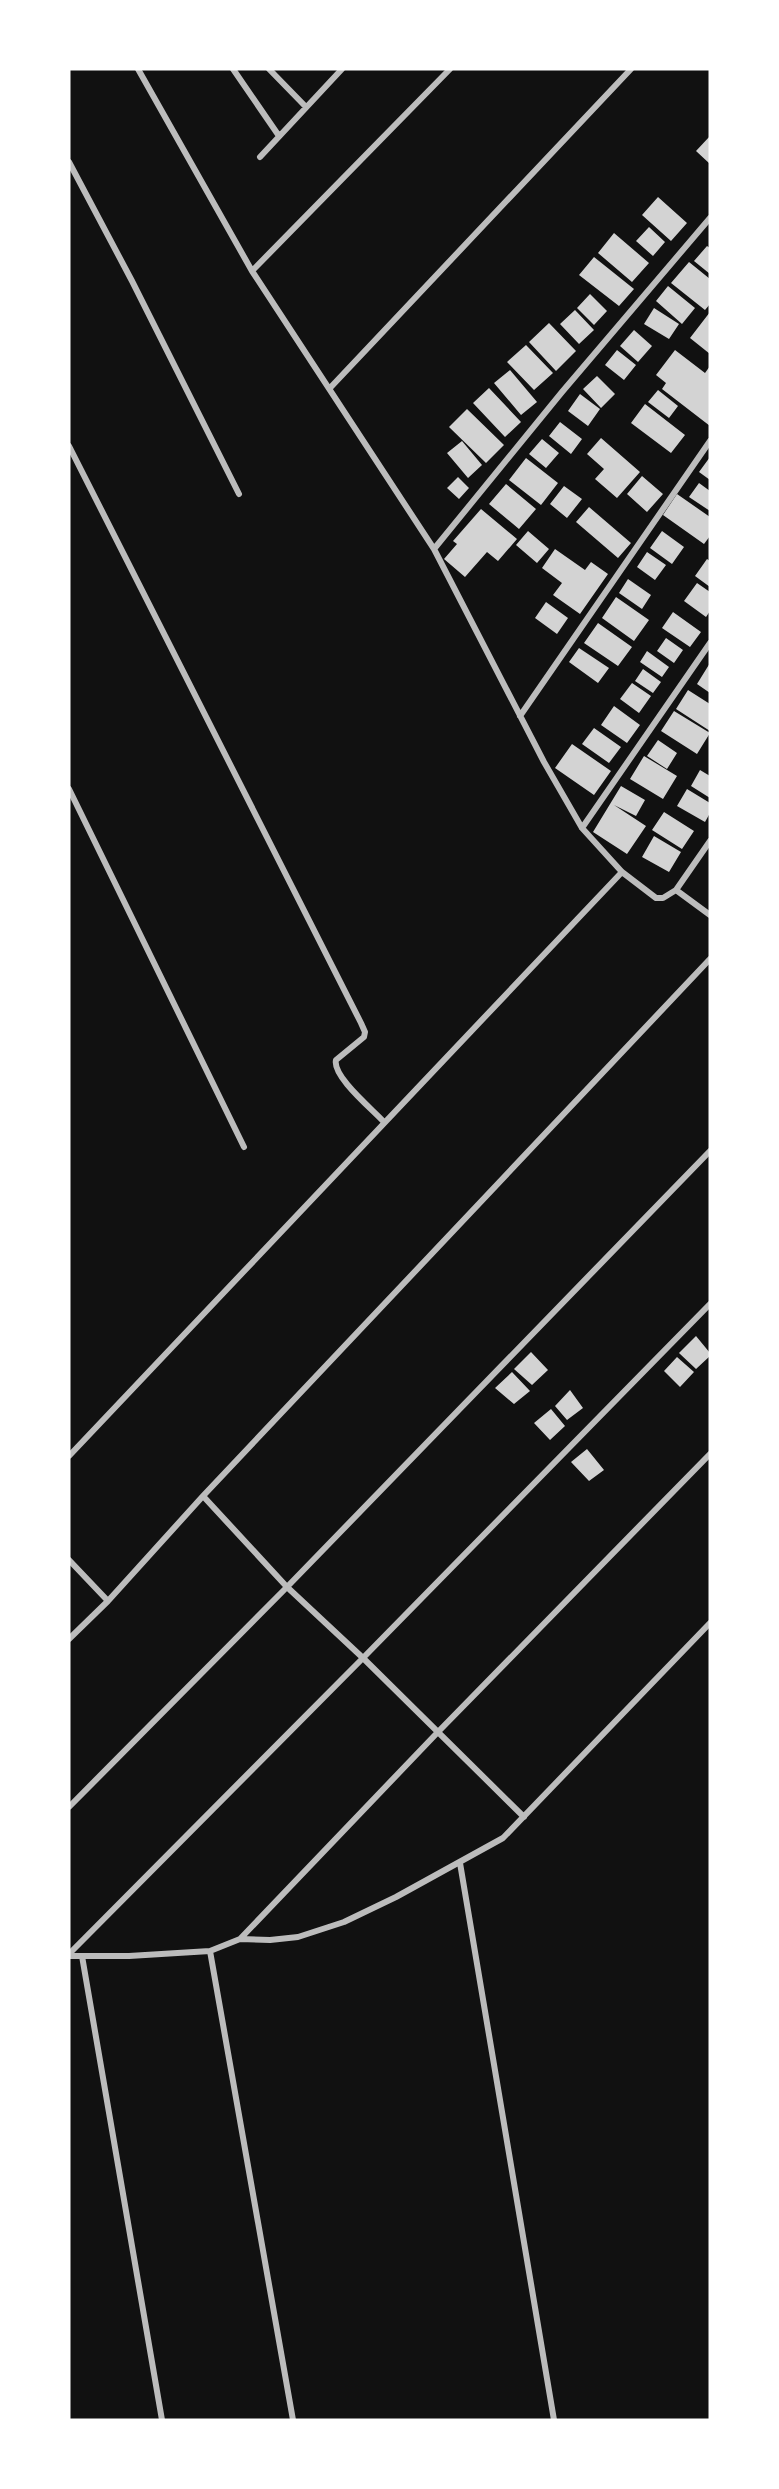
<svg xmlns="http://www.w3.org/2000/svg" width="779" height="2489" viewBox="0 0 779 2489" font-family="'Varela Round',sans-serif">
<style>
.building{fill:#d3d3d3}
.lines{fill:none;stroke-linecap:round;stroke-linejoin:round}
.minor{stroke:#bcbcbc;stroke-width:6}
</style>
<rect width="100%" height="100%" fill="#111"/>
<path class="building" d="M710,136V164L696,151Z
M658,197L687,223L671,241L642,215Z
M649,227L665,242L653,256L636,241Z
M614,233L649,263L632,282L598,253Z
M707,246L710,248V274L694,261Z
M594,257L634,289L619,306L579,275Z
M689,262L710,279V304L705,310L671,283Z
M668,286L695,308L682,324L656,301Z
M590,294L607,311L594,325L577,308Z
M654,308L679,324L669,339L644,324Z
M575,310L594,330L579,344L560,324Z
M710,312V354L690,338Z
M549,323L576,351L556,371L529,342Z
M634,330L652,346L638,362L620,346Z
M526,345L553,373L534,390L507,362Z
M617,350L636,365L624,380L605,365Z
M675,350L705,373L710,366V426L662,389L666,383L656,375Z
M510,370L537,402L521,415L494,383Z
M597,376L615,394L601,408L583,389Z
M489,388L521,422L505,437L473,403Z
M658,390L678,406L669,418L648,402Z
M580,394L600,409L588,426L568,411Z
M645,404L685,435L671,453L631,423Z
M467,409L504,445L486,463L449,427Z
M560,422L582,439L571,454L549,436Z
M601,438L640,472L617,498L595,479L604,469L587,454Z
M542,439L559,453L546,468L529,454Z
M462,441L482,465L468,478L447,453Z
M710,457V480L699,472Z
M526,458L558,483L541,505L509,480Z
M642,476L663,494L647,512L627,494Z
M458,477L469,488L459,499L447,488Z
M699,483L710,491V511L689,497Z
M506,484L536,509L519,529L489,504Z
M564,486L582,499L567,518L550,504Z
M677,494L710,517V536L704,544L663,515Z
M589,507L631,543L618,558L576,522Z
M481,509L517,539L498,561L487,552L465,577L444,559L457,544L453,541Z
M528,531L549,549L537,563L516,545Z
M662,531L684,547L672,564L650,548Z
M555,549L585,570L591,562L608,574L580,614L553,595L562,583L542,568Z
M647,552L666,565L655,580L637,567Z
M707,559L710,561V587L695,576Z
M628,579L651,595L642,609L619,593Z
M697,583L710,592V611L706,617L684,601Z
M616,597L649,620L634,641L602,618Z
M546,602L568,618L557,634L535,618Z
M673,612L701,632L690,647L662,628Z
M598,623L632,647L618,666L584,643Z
M666,638L683,650L674,663L657,651Z
M579,648L609,668L598,683L569,662Z
M647,651L669,667L662,677L640,662Z
M710,663V693L697,684Z
M643,669L661,682L653,693L635,681Z
M632,683L651,696L639,713L620,699Z
M688,690L710,704V731L676,709Z
M614,706L640,725L627,743L601,725Z
M674,711L710,733L697,754L661,731Z
M594,728L621,747L609,763L582,744Z
M658,740L677,753L667,769L647,756Z
M572,744L611,771L594,795L555,768Z
M644,756L677,776L663,799L630,779Z
M700,770L710,776V798L691,786Z
M621,786L645,800L636,816L614,805L646,826L627,854L593,832Z
M687,789L710,803V813L705,822L677,806Z
M664,812L694,831L682,849L652,830Z
M654,836L681,852L669,872L642,857Z
M696,1336L710,1353V1356L696,1369L679,1353Z
M531,1352L548,1370L532,1385L514,1369Z
M677,1357L694,1372L680,1387L664,1371Z
M512,1372L530,1391L514,1404L495,1388Z
M570,1390L583,1408L567,1420L555,1406Z
M551,1409L565,1426L550,1440L534,1423Z
M587,1449L604,1470L589,1481L571,1462Z"/>
<g class="lines">
<path class="minor" d="M138,69L252,271L434,549L544,762L582,828L622,872L656,898H663L676,890L710,841
M233,69L279,136
M269,69L306,107
M260,157L342,69
M69,162L132,281L239,494
M252,271L450,69
M330,388L631,69
M69,446L361,1023L365,1032L364,1037L336,1060C332,1076 372,1109 383,1121
M434,549L562,392L710,218
M520,716L710,441
M69,789L244,1147
M582,828L710,643
M676,890L710,915
M69,1456L622,872
M203,1496L287,1587L363,1658L524,1817
M69,1560L108,1601
M69,1639L108,1601L203,1496L710,959
M69,1807L287,1587L710,1151
M460,1863L554,2420
M240,1939L437,1733L710,1454
M210,1951L293,2420
M69,1954L363,1658L710,1304
M69,1956H129L210,1951L240,1939L270,1940L298,1937L344,1922L396,1897L503,1838L710,1623
M82,1956L162,2420"/>
</g>
<rect width="779" height="2489" fill="none" stroke="#ffffff" stroke-width="141"/>
</svg>
